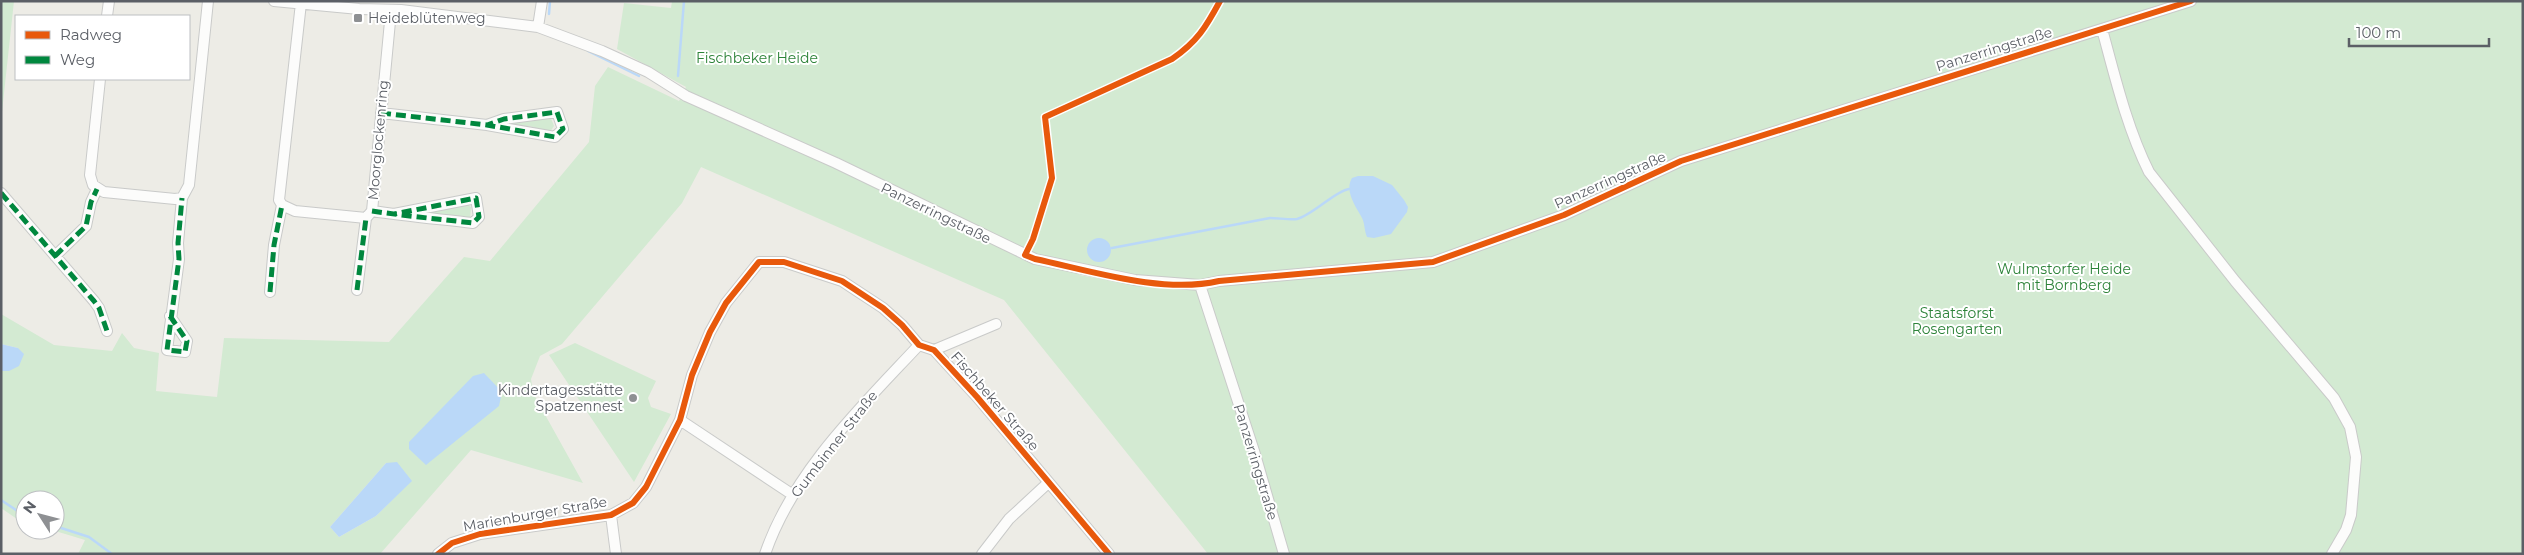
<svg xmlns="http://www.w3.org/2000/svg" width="2524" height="555" viewBox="0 0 2524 555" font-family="Montserrat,sans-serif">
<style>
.green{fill:#d3ead2;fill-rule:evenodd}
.water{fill:#bad8f8}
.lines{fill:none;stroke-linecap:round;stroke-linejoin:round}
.stream{stroke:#bad8f8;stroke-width:2.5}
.street-casing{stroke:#c9cac9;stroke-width:12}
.street{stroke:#fcfcfb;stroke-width:10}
.quiet{stroke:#00873e;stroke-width:5;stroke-dasharray:10 5;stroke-linecap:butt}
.cycleway-casing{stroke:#fff;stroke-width:9}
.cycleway{stroke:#e8590c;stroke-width:6}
.poi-dot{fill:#8e9093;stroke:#fff;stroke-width:2}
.labels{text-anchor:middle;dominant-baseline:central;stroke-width:4;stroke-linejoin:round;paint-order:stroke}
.poi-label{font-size:14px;fill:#5b5f66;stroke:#fff;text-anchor:start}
.street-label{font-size:14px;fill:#5b5f66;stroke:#fff}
.park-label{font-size:14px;fill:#2d8339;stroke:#fff}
</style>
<rect width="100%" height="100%" fill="#edece6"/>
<path class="green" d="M1,1H14L1,121Z
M672,1H2523V554H1208L1004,300L701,167L682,203L562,344L540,356L531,379L533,393L583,483L471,450L380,554H78L85,540L52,530H55V500H25V522L17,519L1,508V371H9L18,348L1,344V314L54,345L112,351L122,333L134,348L159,353L156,391L217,397L224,338L389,342L464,257L490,261L589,142L595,86L608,67L679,101L686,87L617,49L624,3L671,8ZM1433,262L1218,285L1190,290L1135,285L1079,275L1078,270L1200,285ZM386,463L411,481L376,516L339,537L330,527Z
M550,116L554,126L550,132L534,130V127L511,124L509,128L503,122Z
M467,204L471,207L470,220L429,213L428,216L422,211Z
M575,343L656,381L648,398L651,407L671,414L634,482L549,355Z"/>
<path class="water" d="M1358,176H1373L1392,185L1404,200L1408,207L1407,212L1391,234L1374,238L1367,237C1364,230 1365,224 1362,218C1356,207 1344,191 1352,178Z
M1087 250a12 12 0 1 1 24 0a12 12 0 1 1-24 0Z
M1,344L18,348L24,354L19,366L9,371H1Z
M484,373L502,392L499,406L426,465L409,449V442L473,376Z
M397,462L412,481L376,516L339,537L330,527L386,463Z"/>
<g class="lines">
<path class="stream" d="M549,14L550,1
M588,51L639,76
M678,76L684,1
M1112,248L1270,218C1278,218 1290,220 1297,219C1313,215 1335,191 1349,189
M1,500L25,516
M55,526L89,537L112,554"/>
<defs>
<path id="street" d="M274,1L359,9L401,10L538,27L602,51L648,72L686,96L836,163L1035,259L1135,280L1200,285L1219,281L1433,262L1564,215L1681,161L2191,1
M301,3L279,200L282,205L295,211L366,218L372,211L391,11
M107,16L109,1
M538,27L542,1
M2102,29C2115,77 2127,128 2149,172L2235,281L2334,398L2350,427L2356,457L2351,515L2346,530L2332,554
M100,79L90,175L93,185L104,192L175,199L182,198L189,185L208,1
M381,113L487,125L555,137L563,129L557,112L504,119L487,125
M1,193L94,301L99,308L107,331
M372,211C405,216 439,219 473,223L479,217L476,198L394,214
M55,256L86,226L91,202L97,189
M1200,285L1254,451L1284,554
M357,290L366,218
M270,292L274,245L282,205
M170,316L187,341L185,352L167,350L179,259L178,243L182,198
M934,350L996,324
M680,420L793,495
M611,515L616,554
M438,554L452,543L480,534L611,515L633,503L646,487L680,420L692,375L710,332L726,303L759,262H784L842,281L883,308L902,325L919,345L934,350L977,397L1109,554
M765,554C793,472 861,407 919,345
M982,554L1009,519L1048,483"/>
</defs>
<use href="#street" class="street-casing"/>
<use href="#street" class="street"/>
<path class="quiet" d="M381,113L487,125L555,137L563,129L557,112L504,119L487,125
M1,193L94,301L99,308L107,331
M372,211C405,216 439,219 473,223L479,217L476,198L394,214
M55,256L86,226L91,202L97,189
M357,290L366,218
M270,292L274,245L282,205
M170,316L187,341L185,352L167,350L179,259L178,243L182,198"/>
<defs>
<path id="cycleway" d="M1220,1C1206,27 1197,42 1172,59L1045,117L1052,178L1033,239L1025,255L1035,259C1092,271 1162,294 1219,281L1433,262L1564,215L1681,161L2191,1
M438,554L452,543L480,534L611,515L633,503L646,487L680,420L692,375L710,332L726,303L759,262H784L842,281L883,308L902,325L919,345L934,350L977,397L1109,554"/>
</defs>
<use href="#cycleway" class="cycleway-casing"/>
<use href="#cycleway" class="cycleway"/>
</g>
<g class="poi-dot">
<rect x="353" y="13" width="10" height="10" rx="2.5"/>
<circle cx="633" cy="398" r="5"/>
</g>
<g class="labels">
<g class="poi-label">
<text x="368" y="18">Heideblütenweg</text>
<text x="623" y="390" text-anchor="end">Kindertagesstätte<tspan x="623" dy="16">Spatzennest</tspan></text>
</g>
<g class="street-label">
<text transform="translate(1994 49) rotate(-17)">Panzerringstraße</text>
<text transform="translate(378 140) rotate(-85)">Moorglockenring</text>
<text transform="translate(1610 180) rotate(-24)">Panzerringstraße</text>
<text transform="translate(936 213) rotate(26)">Panzerringstraße</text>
<text transform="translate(995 401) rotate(49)">Fischbeker Straße</text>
<text transform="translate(834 444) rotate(-52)">Gumbinner Straße</text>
<text transform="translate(1256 462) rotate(73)">Panzerringstraße</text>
<text transform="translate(535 514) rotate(-10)">Marienburger Straße</text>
</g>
<g class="park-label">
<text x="757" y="58">Fischbeker Heide</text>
<text x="2064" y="269">Wulmstorfer Heide<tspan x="2064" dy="16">mit Bornberg</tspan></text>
<text x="1957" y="313">Staatsforst<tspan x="1957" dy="16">Rosengarten</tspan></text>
</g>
</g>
<rect width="2524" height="555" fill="none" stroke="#5b5f66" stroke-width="5"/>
<rect x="15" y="15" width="175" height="65" fill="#ffffff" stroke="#bdbfc2"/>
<rect x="25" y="31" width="25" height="8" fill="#e8590c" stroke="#bdbfc2"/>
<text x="60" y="40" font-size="15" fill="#5b5f66">Radweg</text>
<rect x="25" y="56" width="25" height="8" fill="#00873e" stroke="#bdbfc2"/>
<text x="60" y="65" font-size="15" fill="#5b5f66">Weg</text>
<g transform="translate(40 515) rotate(306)"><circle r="24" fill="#ffffff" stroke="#bdbfc2"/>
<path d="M0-4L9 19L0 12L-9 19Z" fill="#8e9093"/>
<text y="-8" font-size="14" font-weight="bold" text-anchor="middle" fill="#5b5f66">N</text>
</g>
<path d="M2349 38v8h140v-8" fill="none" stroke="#5b5f66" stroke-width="2.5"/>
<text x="2356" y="38" font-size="15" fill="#5b5f66" stroke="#ffffff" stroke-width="4" paint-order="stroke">100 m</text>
</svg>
